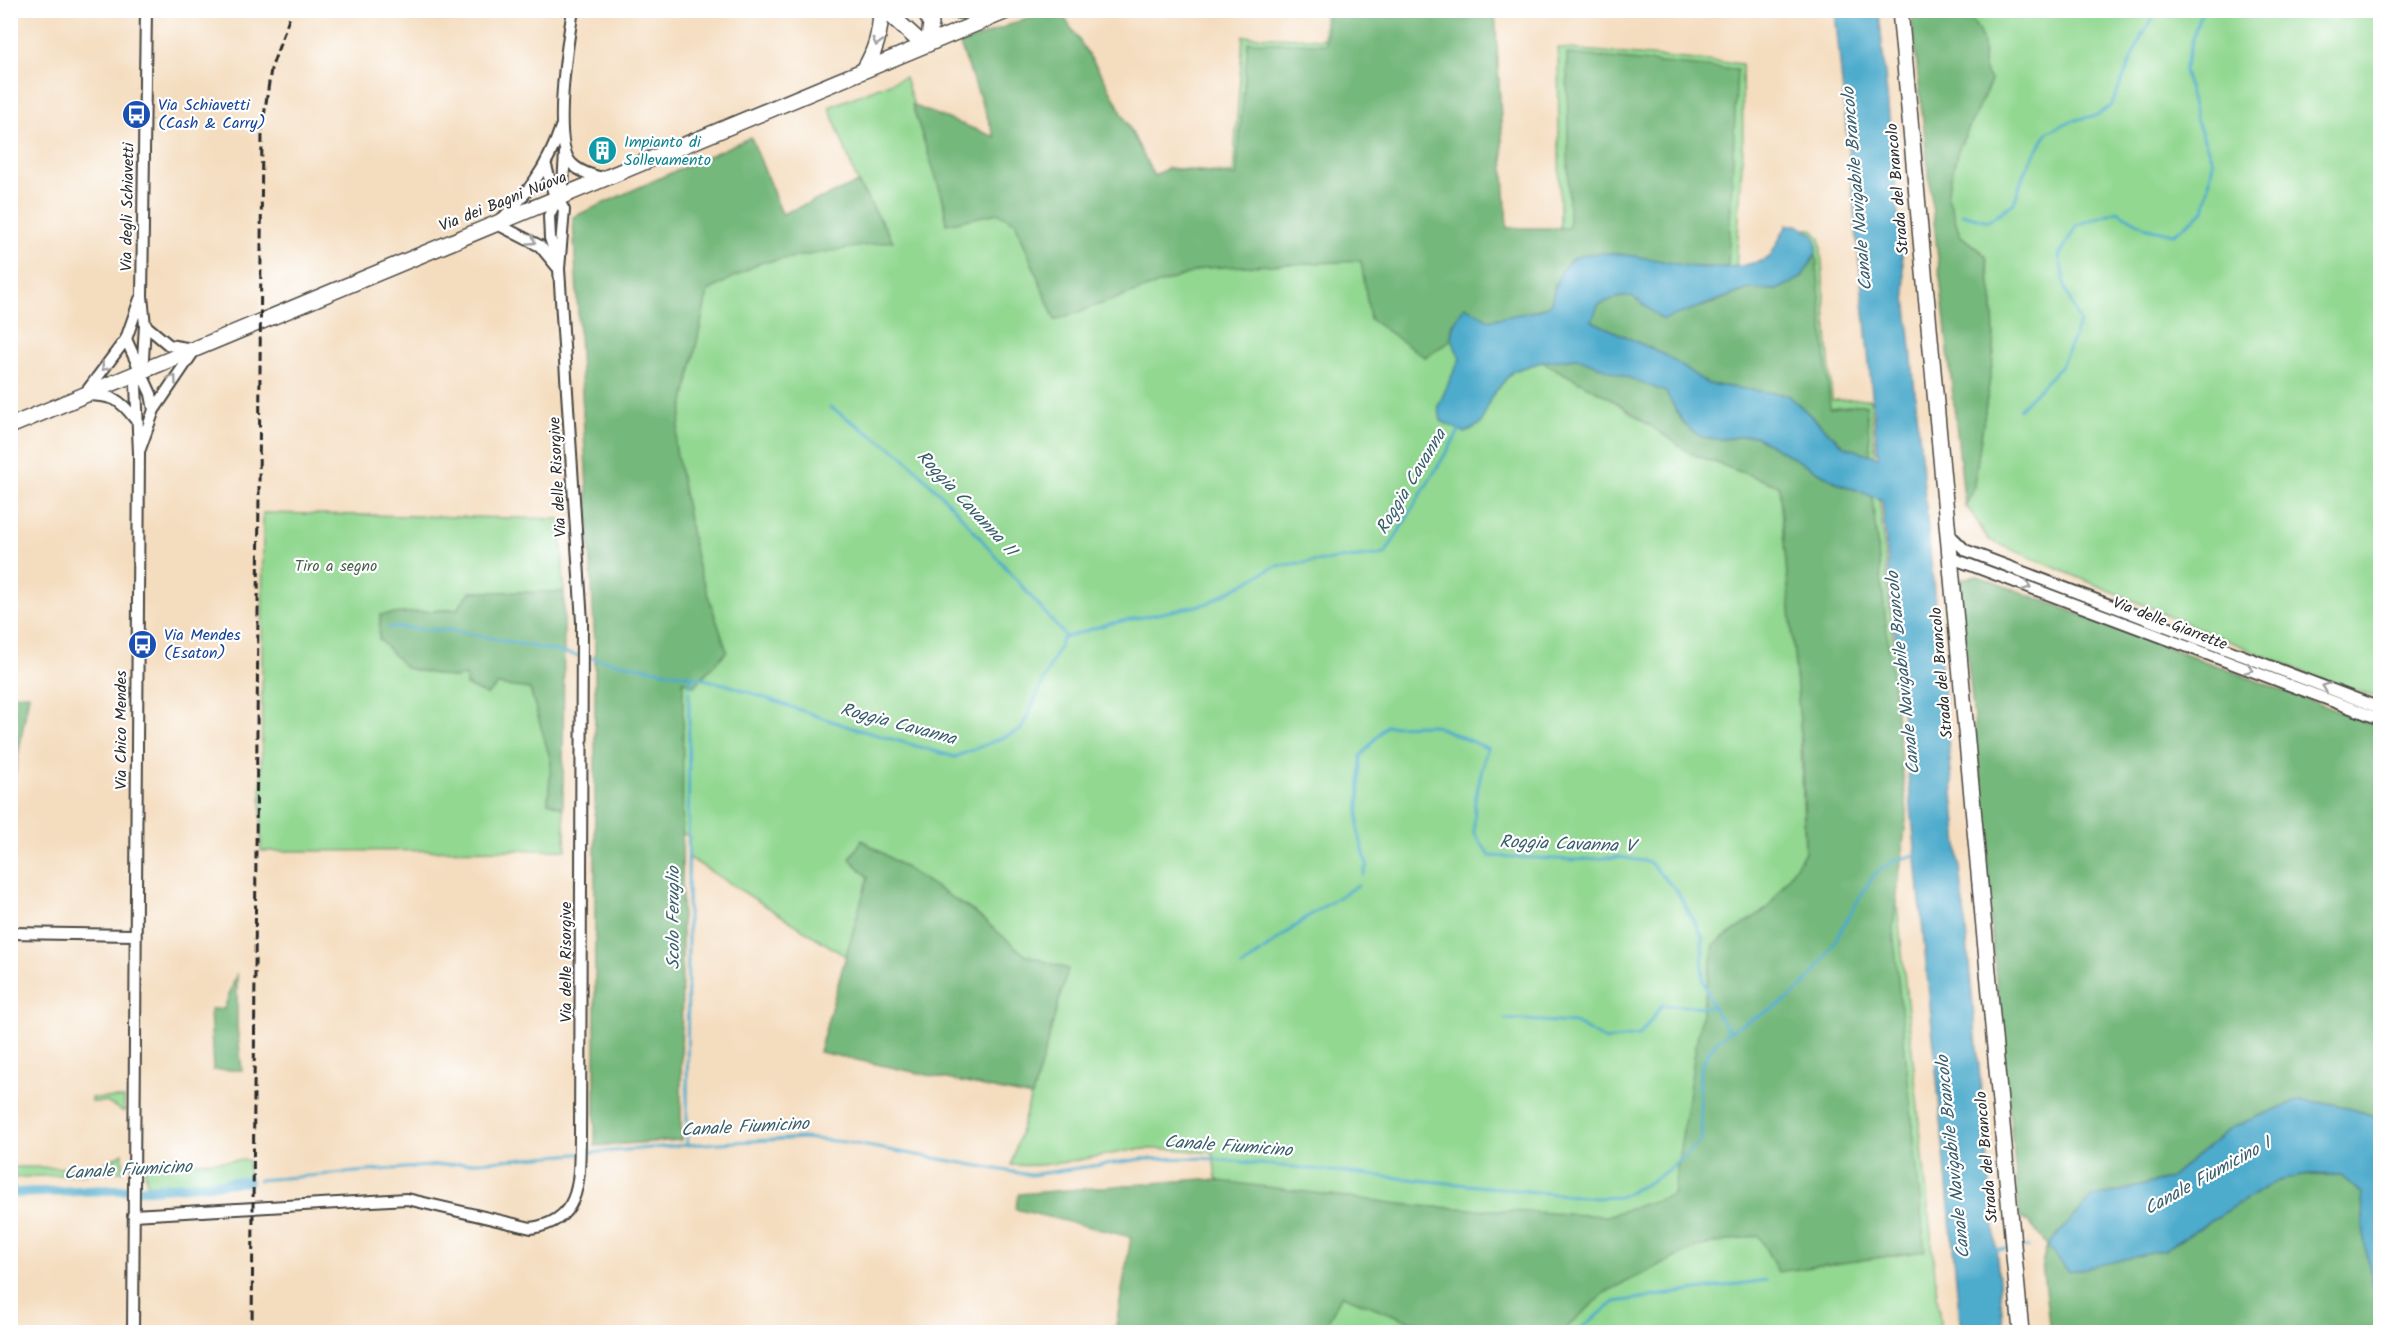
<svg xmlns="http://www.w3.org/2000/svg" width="2391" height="1343" viewBox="0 0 2391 1343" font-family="Kalam,sans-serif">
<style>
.green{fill:#92d891;stroke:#5e825e;stroke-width:1.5}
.forest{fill:#75b87b;stroke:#507253;stroke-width:1.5}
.water{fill:#4dabcc;stroke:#3c6b7c;stroke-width:1.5}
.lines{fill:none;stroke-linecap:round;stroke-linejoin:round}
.stream{stroke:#4dabcc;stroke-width:3}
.canal{stroke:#4dabcc;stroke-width:10}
.street-casing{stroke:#494641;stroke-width:14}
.secondary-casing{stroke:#494641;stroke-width:18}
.street{stroke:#fff;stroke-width:10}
.secondary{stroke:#fff;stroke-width:15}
.rail{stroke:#2b2b2b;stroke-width:3;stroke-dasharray:9 4.5;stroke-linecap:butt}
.oneway{stroke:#a0a0a0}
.labels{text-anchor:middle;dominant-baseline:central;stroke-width:4.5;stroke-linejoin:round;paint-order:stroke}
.transit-label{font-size:16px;fill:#164399;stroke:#fff;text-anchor:start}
.culture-label{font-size:16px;fill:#0d838f;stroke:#fff;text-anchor:start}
.street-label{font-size:16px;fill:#2b2b2b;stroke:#fff}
.park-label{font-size:16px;fill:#4a5f4a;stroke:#fff}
.water-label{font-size:18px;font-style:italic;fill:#395e6b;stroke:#fff}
</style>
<rect width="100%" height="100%" fill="#fff"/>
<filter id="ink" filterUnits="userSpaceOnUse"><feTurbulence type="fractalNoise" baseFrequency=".0167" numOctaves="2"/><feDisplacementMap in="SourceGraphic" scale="12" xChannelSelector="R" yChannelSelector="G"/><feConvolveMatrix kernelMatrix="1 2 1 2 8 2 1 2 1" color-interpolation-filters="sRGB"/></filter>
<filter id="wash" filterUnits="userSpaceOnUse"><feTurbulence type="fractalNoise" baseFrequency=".008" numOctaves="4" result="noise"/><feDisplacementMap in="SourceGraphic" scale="24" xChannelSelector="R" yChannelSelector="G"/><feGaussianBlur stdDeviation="1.35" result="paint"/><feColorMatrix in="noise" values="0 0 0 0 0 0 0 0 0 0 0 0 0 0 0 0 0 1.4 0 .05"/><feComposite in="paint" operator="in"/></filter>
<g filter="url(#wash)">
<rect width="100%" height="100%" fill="#f4ddbf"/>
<path class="green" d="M1325,11H1477L1491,235L1563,242L1560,227L1558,48L1742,64L1743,146L1736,271H1761L1802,229H1812L1820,238L1832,400L1870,399L1899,706L1800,720L1805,852L1896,894L1941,1332H1118L1323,1270L1216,1178L1213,1153C1187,1150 1161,1147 1135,1150C1094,1156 1053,1168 1011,1165L1059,999L850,959L688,857V835L680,834L640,284L887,232L858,183L829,107L905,77L943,199L945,215L1154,177L1168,168L1233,174L1243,36L1324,39Z
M1964,11H2380V699L2296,669L1989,540C1980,529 1975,514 1965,506L1973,491L1994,351L1993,305L1986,256L1960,235L1947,194L1958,150L1991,81C1979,65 1985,63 1983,45C1981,32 1972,19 1964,11Z
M263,513L561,519L564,592H470L457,609L381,615L379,639L466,676L530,689L552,762L548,802L563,808L566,850L261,851Z
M91,1098H124V1112L106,1102H91Z
M123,1153V1171L11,1178V1167L97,1168Z
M248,1160V1178L147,1185L144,1164Z"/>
<path class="forest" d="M1044,11H1060L1105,80L1154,176L1168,168L1236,177L1248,42L1326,44L1328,11H1495L1507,228H1569L1567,54L1737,70L1728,267H1697L1555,284L1551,304C1522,319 1485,320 1453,323L1450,341L1425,357L1370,319L1361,261L1205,268L1055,320L1015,222L998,213L946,224L944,202L912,105L995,137L960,45Z
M1911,11H1964C1972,19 1981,32 1983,45C1985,63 1979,64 1991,81L1958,150L1947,194L1960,235L1986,256L1993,305L1994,351L1973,491L1965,506Z
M751,137L782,214L858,183L893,241L760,263L708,291L675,444L697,563L727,651L694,686L683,681L681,1140L595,1146V646L573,217Z
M1816,254L1830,408L1866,404L1871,455L1845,447L1788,395L1708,384L1665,355L1591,322L1598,305L1615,298L1632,296L1702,307L1749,289L1777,290L1801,278Z
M1577,357L1666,392L1684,425L1723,439L1742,434L1755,436L1838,483L1872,496L1907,812L1893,928L1925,1251L1778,1272L1758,1235L1697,1247L1606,1292L1562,1332H1419L1422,1326L1342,1295L1322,1332H1115L1131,1237L1015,1209L1019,1194L1203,1179L1417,1206L1606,1216L1673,1195L1695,1051L1714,944L1768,908L1805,852L1803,756L1779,486L1692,454L1608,397L1542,362Z
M1978,576L2380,727V1121L2375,1116L2334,1104L2299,1100L2232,1127L2168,1179L2092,1198L2164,1250L2273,1182L2301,1176L2340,1175L2362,1194L2364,1238L2375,1297L2380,1303V1332L2314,1330L2050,1332L2042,1263L2047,1245L2029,1222L2020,1217L1989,910L1985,820L1959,579Z
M470,592H564L563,808L548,802L551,762L530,689L498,685L486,695L466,685V676L454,678L406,668L379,639L380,615L457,609Z
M29,694L14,778H11V695Z
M862,840L973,911L1024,954L1068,969L1032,1097L819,1052L868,877L850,859Z
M237,973V1027L242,1070H213L210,1009H224Z"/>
<path class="water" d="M1835,11H1879L2004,1332H1961L1882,500L1838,483L1755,436C1742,434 1734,439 1722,439C1687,441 1681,418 1666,392L1577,358L1542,362L1513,371L1491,397L1481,424L1465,433L1441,421L1438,406L1460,358C1447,334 1450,327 1465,306L1489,320L1540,310L1551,304C1554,289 1558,273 1569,262C1591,241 1667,264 1696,267C1721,269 1745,268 1769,258L1787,225H1797L1812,233L1816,240V254L1801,278L1777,290L1749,289L1663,320L1632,296L1615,298L1598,305L1592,321L1665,355L1708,384L1788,395L1845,447L1878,457Z
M2299,1100L2334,1104L2375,1116L2380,1121V1303L2375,1297L2364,1238L2362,1194L2340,1175L2311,1174L2274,1182L2164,1250L2069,1272L2047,1246L2092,1198L2168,1179L2232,1127Z"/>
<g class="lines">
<path class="stream" d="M1962,214L1988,221L2014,203L2025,170L2048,132L2071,121L2097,115L2111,106L2141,37L2157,10
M830,407L902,455L956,510L1066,637
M2019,409L2061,366L2080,323L2066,290L2059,256L2077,225L2117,211L2147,228L2174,234L2204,211L2213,162L2196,119L2184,70L2199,17L2205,10
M389,627L456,631L579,656
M586,657L691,676
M690,686L691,676L728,685L849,727L955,757L1021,730L1063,638L1108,624L1206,604L1276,566L1385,554L1461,428
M1363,875L1367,865L1358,831L1361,756L1386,726L1433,725L1487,748L1475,800L1474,833L1490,856L1576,860L1619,857L1649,862L1677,891L1702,936L1703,980L1713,1007L1729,1032
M1242,967L1307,917L1358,885
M1505,1019L1575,1023L1605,1040L1639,1036L1662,1005L1713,1007
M687,1145L689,692
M259,1180L687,1145L803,1138L844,1142L1030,1175L1142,1159L1203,1158L1595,1198L1619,1197L1646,1184L1671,1168L1701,1141C1704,1115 1695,1087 1703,1063C1716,1026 1763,1019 1790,998C1827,970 1847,911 1876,873L1893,861L1920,854
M2018,1248L2028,1247
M1994,1250L2009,1249
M1576,1332L1615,1302L1766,1280"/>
<path class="canal" d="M10,1193L149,1189L248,1181"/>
</g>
</g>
<g filter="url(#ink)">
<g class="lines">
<defs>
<path id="street" d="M573,10C568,40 551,144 572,164C581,173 595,176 606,179
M558,263L550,238L549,216L563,185L565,153
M559,269L540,246L497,224C528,193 547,169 561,127
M145,325L169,345L192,349
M84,395L126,339
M87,395C113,396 119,398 135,419
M154,410L194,351
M140,449L154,410L151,394L126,339L140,299
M1947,532L1965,550L2380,708
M1949,557L2380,719
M10,933L134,935
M133,1215L407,1199L531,1228C583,1221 579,1178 580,1137L582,622L559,269L564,210L553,191L546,166
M133,1332L139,453L136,385L143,359L145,325L142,296L146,10"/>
<path id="secondary" d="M885,10L918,40L928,44
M924,10L931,24L928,44
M950,10L996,13
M1900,10L2021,1332
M864,70C876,50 880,34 881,10
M10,426L1009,10"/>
</defs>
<use href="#street" class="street-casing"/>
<use href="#secondary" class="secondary-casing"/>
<use href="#street" class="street"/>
<use href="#secondary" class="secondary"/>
<path class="rail" d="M252,1332L262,130L271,69L292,10"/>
</g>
<defs><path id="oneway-chevron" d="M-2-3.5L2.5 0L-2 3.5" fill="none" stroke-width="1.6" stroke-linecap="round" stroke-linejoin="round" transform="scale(1.5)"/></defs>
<g class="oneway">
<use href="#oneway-chevron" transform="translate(877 42) rotate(105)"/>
<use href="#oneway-chevron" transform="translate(532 241) rotate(33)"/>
<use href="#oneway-chevron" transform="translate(105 367) rotate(128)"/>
<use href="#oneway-chevron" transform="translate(173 379) rotate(-54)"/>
<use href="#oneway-chevron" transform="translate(2027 586) rotate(21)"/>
<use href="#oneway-chevron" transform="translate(2249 669) rotate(21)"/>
<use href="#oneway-chevron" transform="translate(2326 687) rotate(-159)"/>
</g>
</g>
<defs>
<symbol id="bus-disc" viewBox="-11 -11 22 22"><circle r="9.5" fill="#1a4fb4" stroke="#fff"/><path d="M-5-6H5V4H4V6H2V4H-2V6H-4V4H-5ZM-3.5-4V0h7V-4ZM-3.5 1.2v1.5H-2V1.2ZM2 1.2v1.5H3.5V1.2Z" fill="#fff"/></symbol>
<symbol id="building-disc" viewBox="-11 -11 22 22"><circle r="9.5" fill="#0f9aa8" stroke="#fff"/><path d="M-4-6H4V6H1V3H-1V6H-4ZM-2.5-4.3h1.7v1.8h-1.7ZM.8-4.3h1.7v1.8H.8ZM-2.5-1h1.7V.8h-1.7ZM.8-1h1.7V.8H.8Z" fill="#fff"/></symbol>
</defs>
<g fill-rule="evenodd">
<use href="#bus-disc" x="120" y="98" width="33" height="33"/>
<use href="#building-disc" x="586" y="134" width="33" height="33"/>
<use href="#bus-disc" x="126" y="628" width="33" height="33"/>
</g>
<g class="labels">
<g class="transit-label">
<text x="158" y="105">Via Schiavetti<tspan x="158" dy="18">(Cash &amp; Carry)</tspan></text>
<text x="164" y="635">Via Mendes<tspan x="164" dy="18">(Esaton)</tspan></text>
</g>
<g class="culture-label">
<text x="624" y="142">Impianto di<tspan x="624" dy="18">Sollevamento</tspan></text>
</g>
<g class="street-label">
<text transform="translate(1898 189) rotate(-95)">Strada del Brancolo</text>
<text transform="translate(503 202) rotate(-22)">Via dei Bagni Nuova</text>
<text transform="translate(128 207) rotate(-89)">Via degli Schiavetti</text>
<text transform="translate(558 477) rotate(-93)">Via delle Risorgive</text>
<text transform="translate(2170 624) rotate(21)">Via delle Giarrette</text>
<text transform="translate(1942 673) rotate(-95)">Strada del Brancolo</text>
<text transform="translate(121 730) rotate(-90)">Via Chico Mendes</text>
<text transform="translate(566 962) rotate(-90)">Via delle Risorgive</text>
<text transform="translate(1987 1157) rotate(-95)">Strada del Brancolo</text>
</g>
<g class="park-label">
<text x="336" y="566">Tiro a segno</text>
</g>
<g class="water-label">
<text transform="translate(1858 189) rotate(-95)">Canale Navigabile Brancolo</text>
<text transform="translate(1412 482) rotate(-59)">Roggia Cavanna</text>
<text transform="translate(966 504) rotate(47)">Roggia Cavanna II</text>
<text transform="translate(1904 673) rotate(-96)">Canale Navigabile Brancolo</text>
<text transform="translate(898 725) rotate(15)">Roggia Cavanna</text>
<text transform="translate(1567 845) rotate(2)">Roggia Cavanna V</text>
<text transform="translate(674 918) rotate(-90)">Scolo Feruglio</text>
<text transform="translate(745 1128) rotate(-3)">Canale Fiumicino</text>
<text transform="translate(1228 1147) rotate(4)">Canale Fiumicino</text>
<text transform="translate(1954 1157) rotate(-96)">Canale Navigabile Brancolo</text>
<text transform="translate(128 1171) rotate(-3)">Canale Fiumicino</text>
<text transform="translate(2208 1177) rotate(-29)">Canale Fiumicino I</text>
</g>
</g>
<rect width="2391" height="1343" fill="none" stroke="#fff" stroke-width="36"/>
</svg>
